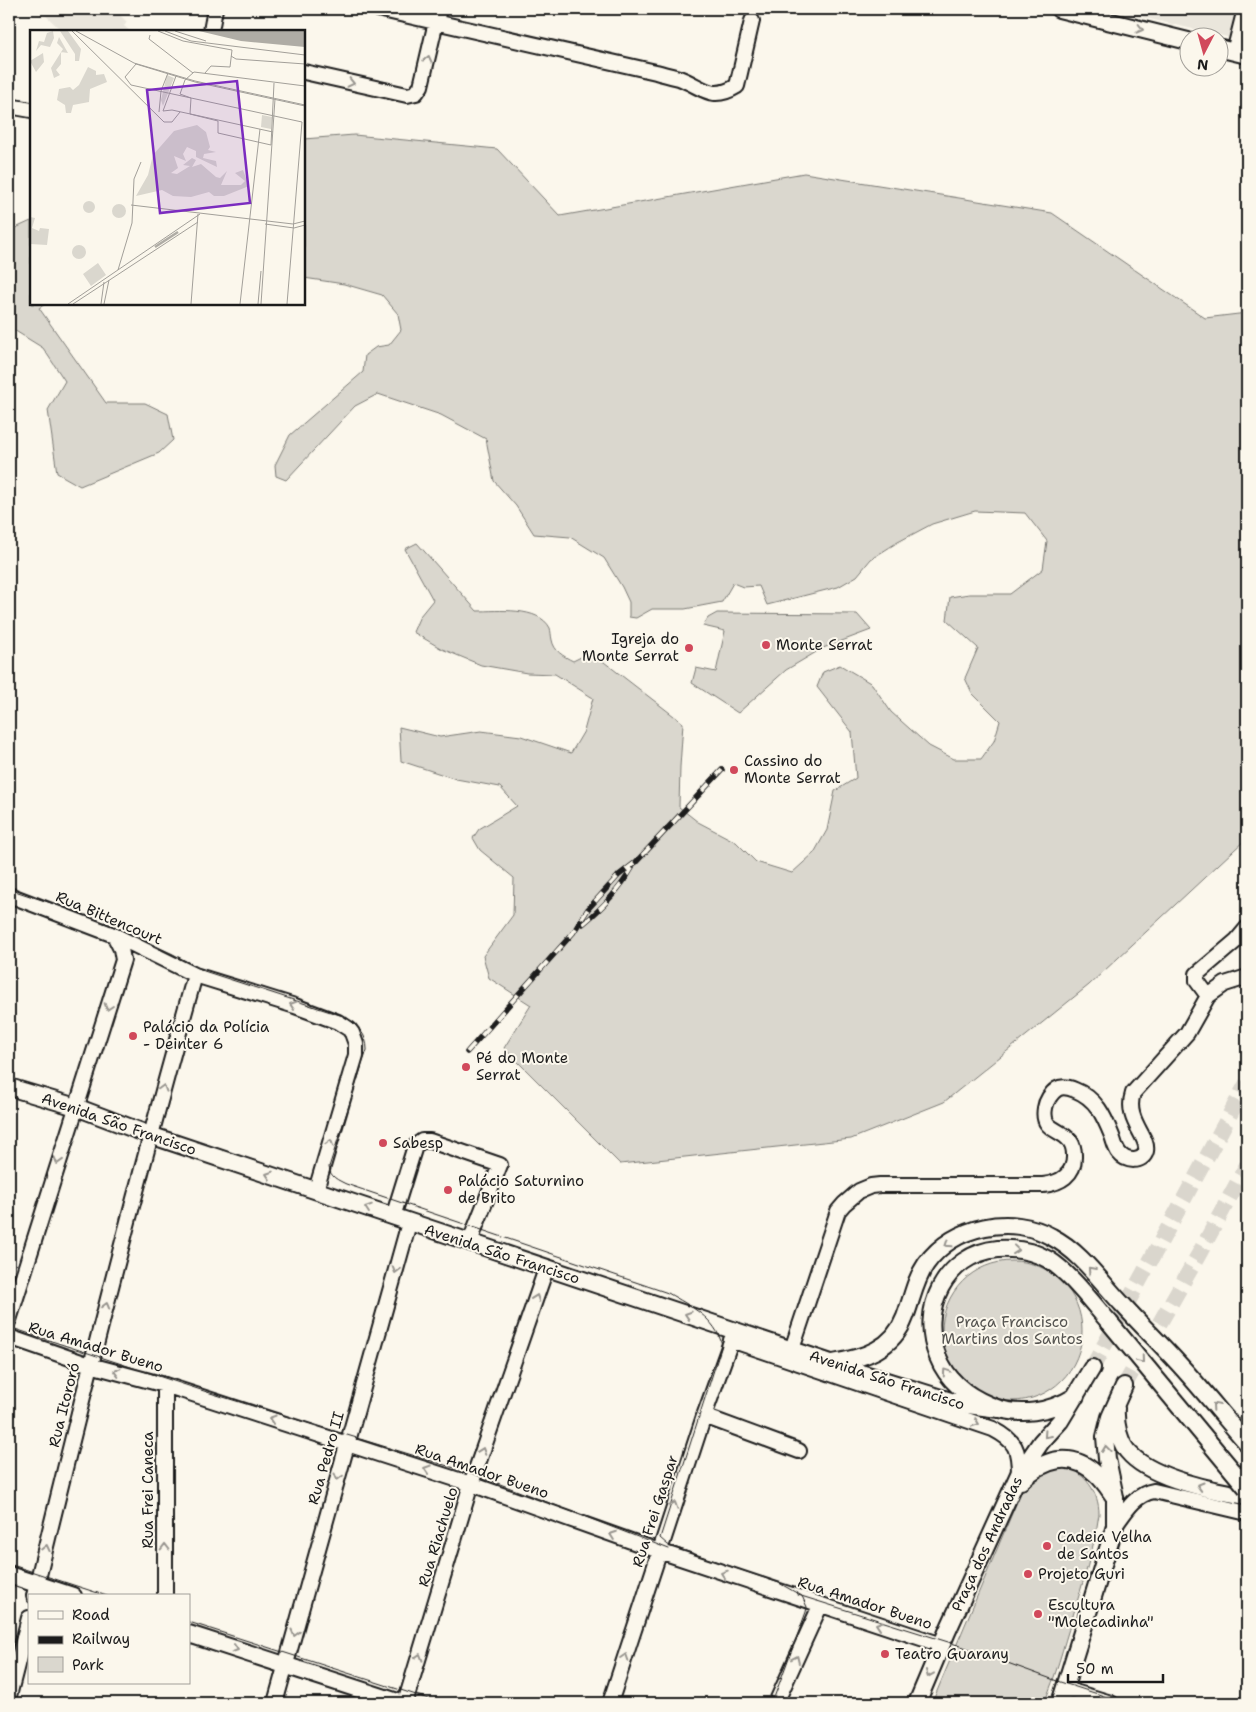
<svg xmlns="http://www.w3.org/2000/svg" width="1256" height="1712" viewBox="0 0 1256 1712" font-family="'Shantell Sans',sans-serif">
<style>
.built{fill:#eae6dc}
.green{fill:#dad7ce;stroke:#7b7a75}
.lines{fill:none;stroke-linecap:round;stroke-linejoin:round}
.major-tunnel{stroke:#dad6cd;stroke-width:16;stroke-dasharray:16 8;stroke-linecap:butt}
.minor-casing{stroke:#1c1c1c;stroke-width:18}
.major-casing{stroke:#1c1c1c;stroke-width:20}
.minor{stroke:#fbf7ec;stroke-width:14}
.major{stroke:#fbf7ec;stroke-width:16}
.tram{stroke:#1c1c1c;stroke-width:1}
.rail-casing{stroke:#1c1c1c;stroke-width:5.5}
.rail{stroke:#fbf7ec;stroke-width:4;stroke-dasharray:11;stroke-linecap:butt}
.major-bridge-casing{stroke:#1c1c1c;stroke-width:20;stroke-linecap:butt}
.major-bridge{stroke:#fbf7ec;stroke-width:16}
.oneway{stroke:#97948e}
.poi-dot{fill:#d1495b;stroke:#fbf7ec;stroke-width:2}
.labels{text-anchor:middle;dominant-baseline:central;stroke-width:4;stroke-linejoin:round;paint-order:stroke}
.poi-label{font-size:15px;fill:#1c1c1c;stroke:#fbf7ec;text-anchor:start}
.street-label{font-size:15px;fill:#1c1c1c;stroke:#fbf7ec}
.park-label{font-size:15px;fill:#555451;stroke:#fbf7ec}
.inset-river{fill:none;stroke:#afaca5;stroke-width:2.5}
.inset-road{fill:none;stroke:#a29f99;stroke-width:1}
.view{fill:#7b2cbf;fill-opacity:0.15;stroke:#7b2cbf;stroke-width:2.5}
.inset-edge{fill:none;stroke:#1c1c1c;stroke-width:2.5}
</style>
<rect width="100%" height="100%" fill="#fbf7ec"/>
<filter id="ink" filterUnits="userSpaceOnUse"><feTurbulence type="fractalNoise" baseFrequency=".02" numOctaves="2"/><feDisplacementMap in="SourceGraphic" scale="10" xChannelSelector="R" yChannelSelector="G"/><feConvolveMatrix kernelMatrix="1 2 1 2 8 2 1 2 1" color-interpolation-filters="sRGB"/></filter>
<g filter="url(#ink)">
<path class="built" d="M39,9H114L127,22L124,26L130,31H62Z
M1107,9H1243L1236,39Z"/>
<path class="green" d="M354,135L497,149L560,216L804,173L1052,213L1205,318L1247,313V838L1089,985L944,1102L851,1139L620,1164L504,1048L531,1005L489,978L483,956L513,915L514,878L480,850L473,838L479,829L517,806L500,787L456,779L401,761L399,727L440,737L481,731L521,736L571,753L584,731L593,698L555,674L527,673L481,665L442,649L413,632L420,616L433,600L405,549L417,543L477,611C497,611 539,606 550,628C551,631 551,636 552,640C554,651 563,656 573,661L591,652L683,723L680,767L679,807L698,822L736,842L756,862L792,873L814,853L827,830L835,791L856,778L852,732L817,687L823,672L840,665L872,684L891,712L929,746L954,759H981L994,741L1000,721L972,693L965,678L978,648L947,620L950,597L969,594H1010L1043,569L1047,541L1025,513L975,511L932,524L898,542L871,559L857,576L838,587L767,605L759,586L743,587L733,583L722,602L685,609H652L636,618L629,617V602L622,587L604,558L570,537L534,534L516,506L494,481L486,439L441,415L378,394L355,406L286,480L276,476L275,465L290,435L363,372L365,355L376,347L389,345L401,330L398,314L382,295L344,284L304,278V139Z
M31,221V304H45L39,308L106,403H145L168,414L173,440L159,453L80,486L57,473L48,410L65,381L43,348L9,327V231Z
M717,613L857,614L871,630L823,648L786,670L738,713L692,683L696,668L716,672L725,631L703,626L708,618Z
M942 1331a70 70 0 1 1 140 0a70 70 0 1 1-140 0Z
M1066,1465C1085,1475 1099,1491 1099,1514C1094,1550 1082,1584 1072,1619C1063,1647 1056,1676 1044,1703H932L1022,1490L1032,1475Z"/>
<g class="lines">
<path class="major-tunnel" d="M1092,1368L1247,1083
M1124,1386L1199,1254L1247,1165"/>
<defs>
<path id="minor" d="M378,9L656,72C663,74 671,76 679,78C703,87 711,102 737,86L752,21
M211,31L215,9
M1234,52L1245,9
M304,72L407,95L416,93L421,86L439,9
M9,106L31,110
M9,895L114,935L195,975L295,1006L338,1022L349,1029L352,1033L356,1044V1055L316,1190
M1208,996L1197,981V974L1237,940L1247,928
M393,1217L415,1146L422,1141H430L500,1165L475,1228L470,1243
M9,1320L123,960L121,949L114,935
M9,1337L90,1365L165,1385L471,1484L659,1551L942,1645
M731,1340L993,1429C1016,1441 1019,1449 1019,1474
M792,1349L838,1211L844,1204L859,1191L871,1186L880,1185H1043C1060,1183 1075,1175 1074,1155C1074,1150 1073,1145 1070,1141C1060,1128 1041,1131 1045,1108C1046,1101 1051,1093 1057,1089C1062,1086 1070,1088 1075,1090C1096,1098 1104,1116 1112,1136C1114,1141 1115,1148 1119,1153C1126,1162 1143,1163 1146,1151C1149,1136 1124,1120 1133,1093L1187,1033L1208,996L1225,984L1247,977
M165,1385V1596
M704,1416L799,1451
M1115,1526C1125,1512 1135,1494 1154,1491L1247,1513
M34,1596C84,1388 137,1181 195,975
M1065,1689L1111,1703
M9,1696L29,1618
M275,1703L409,1223
M405,1703L471,1484L546,1269
M610,1703L704,1416L735,1330
M776,1703L820,1606"/>
<path id="major" d="M1059,9L1188,41
M1218,48L1247,55
M9,1087L76,1107L150,1135L861,1373L960,1404L999,1409
M833,1363C864,1358 893,1349 905,1317C912,1299 915,1280 926,1264C954,1225 1012,1214 1052,1237C1081,1252 1101,1282 1123,1305C1141,1325 1160,1343 1178,1363C1202,1389 1224,1417 1247,1443
M1076,1396C1050,1412 1019,1418 989,1405C967,1396 947,1380 938,1357C918,1310 945,1254 998,1249C1016,1248 1034,1251 1049,1260C1071,1274 1092,1303 1110,1323
M1116,1408C1115,1424 1119,1444 1131,1455C1155,1479 1214,1491 1247,1496
M1021,1481C1043,1459 1071,1450 1096,1474C1103,1480 1108,1488 1113,1495
M9,1575L73,1596
M189,1634L401,1703
M917,1703L947,1632L1019,1474L1041,1442L1060,1421L1092,1368
M1060,1703L1115,1526V1497L1107,1459L1105,1437L1110,1417L1124,1386"/>
</defs>
<use href="#minor" class="minor-casing"/>
<use href="#major" class="major-casing"/>
<use href="#minor" class="minor"/>
<use href="#major" class="major"/>
<path class="tram" d="M9,889L72,910L124,931L173,954L204,971L346,1017C358,1027 367,1034 367,1050L329,1167C330,1177 338,1180 346,1184L668,1293C690,1306 716,1318 722,1345L660,1538L668,1545L779,1583L802,1596L807,1607L806,1612L772,1703
M9,1327L207,1392L474,1474L669,1549
M9,1564L107,1596
M798,1595L961,1646L1057,1681L1126,1703
M189,1622L441,1703"/>
<defs>
<path id="rail" d="M583,924C601,909 620,889 632,868
M467,1052L573,933L588,909L619,875L636,862L722,770"/>
</defs>
<use href="#rail" class="rail-casing"/>
<use href="#rail" class="rail"/>
<defs>
<path id="major-bridge" d="M1110,1323L1247,1488"/>
</defs>
<use href="#major-bridge" class="major-bridge-casing"/>
<use href="#major-bridge" class="major-bridge"/>
</g>
<defs><path id="oneway-chevron" d="M-2-3.5L2.5 0L-2 3.5" fill="none" stroke-width="1.6" stroke-linecap="round" stroke-linejoin="round" transform="scale(1.25)"/></defs>
<g class="oneway">
<use href="#oneway-chevron" transform="translate(1140 29) rotate(14)"/>
<use href="#oneway-chevron" transform="translate(428 59) rotate(-77)"/>
<use href="#oneway-chevron" transform="translate(351 83) rotate(13)"/>
<use href="#oneway-chevron" transform="translate(293 1005) rotate(-162)"/>
<use href="#oneway-chevron" transform="translate(108 1007) rotate(108)"/>
<use href="#oneway-chevron" transform="translate(163 1088) rotate(-74)"/>
<use href="#oneway-chevron" transform="translate(330 1143) rotate(-73)"/>
<use href="#oneway-chevron" transform="translate(58 1161) rotate(107)"/>
<use href="#oneway-chevron" transform="translate(269 1175) rotate(-162)"/>
<use href="#oneway-chevron" transform="translate(368 1208) rotate(-161)"/>
<use href="#oneway-chevron" transform="translate(948 1244) rotate(146)"/>
<use href="#oneway-chevron" transform="translate(1016 1250) rotate(6)"/>
<use href="#oneway-chevron" transform="translate(396 1270) rotate(106)"/>
<use href="#oneway-chevron" transform="translate(1091 1270) rotate(-132)"/>
<use href="#oneway-chevron" transform="translate(536 1298) rotate(-70)"/>
<use href="#oneway-chevron" transform="translate(106 1306) rotate(-75)"/>
<use href="#oneway-chevron" transform="translate(688 1315) rotate(-162)"/>
<use href="#oneway-chevron" transform="translate(1141 1360) rotate(50)"/>
<use href="#oneway-chevron" transform="translate(117 1372) rotate(-165)"/>
<use href="#oneway-chevron" transform="translate(946 1372) rotate(-124)"/>
<use href="#oneway-chevron" transform="translate(1215 1406) rotate(-131)"/>
<use href="#oneway-chevron" transform="translate(272 1419) rotate(-162)"/>
<use href="#oneway-chevron" transform="translate(976 1423) rotate(21)"/>
<use href="#oneway-chevron" transform="translate(1047 1435) rotate(132)"/>
<use href="#oneway-chevron" transform="translate(1106 1449) rotate(-96)"/>
<use href="#oneway-chevron" transform="translate(482 1451) rotate(-71)"/>
<use href="#oneway-chevron" transform="translate(427 1469) rotate(-162)"/>
<use href="#oneway-chevron" transform="translate(338 1477) rotate(105)"/>
<use href="#oneway-chevron" transform="translate(1200 1486) rotate(-164)"/>
<use href="#oneway-chevron" transform="translate(674 1505) rotate(-72)"/>
<use href="#oneway-chevron" transform="translate(613 1535) rotate(-160)"/>
<use href="#oneway-chevron" transform="translate(165 1547) rotate(-90)"/>
<use href="#oneway-chevron" transform="translate(46 1548) rotate(-77)"/>
<use href="#oneway-chevron" transform="translate(724 1574) rotate(-161)"/>
<use href="#oneway-chevron" transform="translate(879 1625) rotate(-162)"/>
<use href="#oneway-chevron" transform="translate(295 1633) rotate(105)"/>
<use href="#oneway-chevron" transform="translate(235 1649) rotate(18)"/>
<use href="#oneway-chevron" transform="translate(419 1657) rotate(-73)"/>
<use href="#oneway-chevron" transform="translate(625 1657) rotate(-72)"/>
<use href="#oneway-chevron" transform="translate(796 1659) rotate(-65)"/>
<use href="#oneway-chevron" transform="translate(929 1674) rotate(113)"/>
</g>
</g>
<g class="poi-dot">
<circle cx="766" cy="645" r="5"/>
<circle cx="689" cy="648" r="5"/>
<circle cx="734" cy="770" r="5"/>
<circle cx="133" cy="1036" r="5"/>
<circle cx="466" cy="1067" r="5"/>
<circle cx="383" cy="1143" r="5"/>
<circle cx="448" cy="1190" r="5"/>
<circle cx="1047" cy="1546" r="5"/>
<circle cx="1028" cy="1574" r="5"/>
<circle cx="1038" cy="1614" r="5"/>
<circle cx="885" cy="1654" r="5"/>
</g>
<g class="labels">
<g class="poi-label">
<text x="679" y="639" text-anchor="end">Igreja do<tspan x="679" dy="17">Monte Serrat</tspan></text>
<text x="776" y="645">Monte Serrat</text>
<text x="744" y="761">Cassino do<tspan x="744" dy="17">Monte Serrat</tspan></text>
<text x="143" y="1027">Palácio da Polícia<tspan x="143" dy="17">- Deinter 6</tspan></text>
<text x="476" y="1058">Pé do Monte<tspan x="476" dy="17">Serrat</tspan></text>
<text x="393" y="1143">Sabesp</text>
<text x="458" y="1181">Palácio Saturnino<tspan x="458" dy="17">de Brito</tspan></text>
<text x="1057" y="1537">Cadeia Velha<tspan x="1057" dy="17">de Santos</tspan></text>
<text x="1038" y="1574">Projeto Guri</text>
<text x="1048" y="1605">Escultura<tspan x="1048" dy="17">"Molecadinha"</tspan></text>
<text x="895" y="1654">Teatro Guarany</text>
</g>
<g class="street-label">
<text transform="translate(109 918) rotate(23)">Rua Bittencourt</text>
<text transform="translate(119 1124) rotate(19)">Avenida São Francisco</text>
<text transform="translate(502 1254) rotate(18)">Avenida São Francisco</text>
<text transform="translate(96 1347) rotate(17)">Rua Amador Bueno</text>
<text transform="translate(887 1380) rotate(18)">Avenida São Francisco</text>
<text transform="translate(64 1405) rotate(-76)">Rua Itororó</text>
<text transform="translate(326 1458) rotate(-74)">Rua Pedro II</text>
<text transform="translate(482 1471) rotate(19)">Rua Amador Bueno</text>
<text transform="translate(148 1490) rotate(-90)">Rua Frei Caneca</text>
<text transform="translate(655 1511) rotate(-72)">Rua Frei Gaspar</text>
<text transform="translate(438 1537) rotate(-73)">Rua Riachuelo</text>
<text transform="translate(987 1544) rotate(-65)">Praça dos Andradas</text>
<text transform="translate(865 1603) rotate(18)">Rua Amador Bueno</text>
</g>
<g class="park-label">
<text x="1012" y="1322">Praça Francisco<tspan x="1012" dy="17">Martins dos Santos</tspan></text>
</g>
</g>
<g transform="translate(30 30)">
<rect width="275" height="275" fill="#fbf7ec"/>
<path d="M23,1L24,8L20,17L11,15L6,21L9,11L14,12L17,3ZM30,1H38L51,19L49,31H45V24ZM29,7L38,23L31,22V34L26,40L30,45L24,48L21,38L33,19L27,13ZM13,23L14,32L6,42L0,31ZM58,37L66,41V45L74,44L77,52L60,59L59,72L43,75L41,83H36L35,75L27,70L29,59L40,57L43,60L49,55ZM137,45L144,48L133,76L131,70ZM232,85L242,87L241,99L231,97ZM167,95L176,102L180,117L178,120L186,122L174,124L173,128L186,131L187,137L166,127V121L157,117L153,124L156,131L144,126L148,138L141,143L147,144L160,136L153,135L162,128L166,130L162,137L171,134L186,147L190,148L197,141L191,155H211L215,151L205,143L213,140L219,156L194,166H184L179,162L161,167L143,166L132,160L106,166L118,145L123,125L144,101ZM53 177a6 6 0 1 1 12 0a6 6 0 1 1-12 0ZM82 181a7 7 0 1 1 14 0a7 7 0 1 1-14 0ZM0,187L5,188L2,198L9,201L10,198L19,199L17,215L0,214ZM42 222a7 7 0 1 1 14 0a7 7 0 1 1-14 0ZM68,233L76,245L61,256L53,244Z" fill="#dad7ce"/>
<path d="M169,1H275V17L211,11Z" fill="#afaca5"/>
<path class="inset-river" d="M125,217L148,202"/>
<path class="inset-road" d="M42,1L134,92H142L150,82M46,1L104,33L165,51L275,75M128,1L153,11L202,20L200,37L181,36L175,43M135,1L161,11L275,25M145,1L176,11M120,5L119,9L163,43M201,26L206,29L275,34M244,53L241,115L188,103V91L160,84L161,68L150,64L155,50L164,42L275,56M133,81L142,80L243,102M133,81L146,46M129,82L131,61L138,43M101,175L263,194L275,191M235,194L264,198L275,195M88,240L102,193L104,149L111,132M38,274L170,184M43,274L168,192M71,274L74,252M74,274L79,250M161,274L168,184M210,274L230,99M228,274L231,241M231,274L245,69M257,274L272,92L101,55L95,47L106,34L165,52L275,76"/>
<path class="view" d="M207,51L220,173L130,183L117,60Z"/>
<rect width="275" height="275" class="inset-edge"/>
</g>
<rect width="1256" height="1712" fill="none" stroke="#fbf7ec" stroke-width="30"/>
<rect x="15" y="15" width="1226" height="1682" fill="none" stroke="#1c1c1c" stroke-width="2" filter="url(#ink)"/>
<rect x="28" y="1594" width="162" height="90" fill="#fbf7ec" stroke="#a29f99"/>
<rect x="38" y="1611" width="25" height="8" fill="#fbf7ec" stroke="#a29f99"/>
<text x="72" y="1620" font-size="15" fill="#1c1c1c">Road</text>
<rect x="38" y="1636" width="25" height="8" fill="#1c1c1c" stroke="#a29f99"/>
<text x="72" y="1644" font-size="15" fill="#1c1c1c">Railway</text>
<rect x="38" y="1657" width="25" height="15" fill="#dad7ce" stroke="#a29f99"/>
<text x="72" y="1670" font-size="15" fill="#1c1c1c">Park</text>
<g transform="translate(1204 52) rotate(186)"><circle r="24" fill="#fbf7ec" stroke="#a29f99"/>
<path d="M0-4L9 19L0 12L-9 19Z" fill="#d1495b"/>
<text y="-8" font-size="14" font-weight="bold" text-anchor="middle" fill="#1c1c1c">N</text>
</g>
<path d="M1068 1674v8h95v-8" fill="none" stroke="#1c1c1c" stroke-width="2.5"/>
<text x="1076" y="1674" font-size="15" fill="#1c1c1c" stroke="#fbf7ec" stroke-width="4" paint-order="stroke">50 m</text>
</svg>
